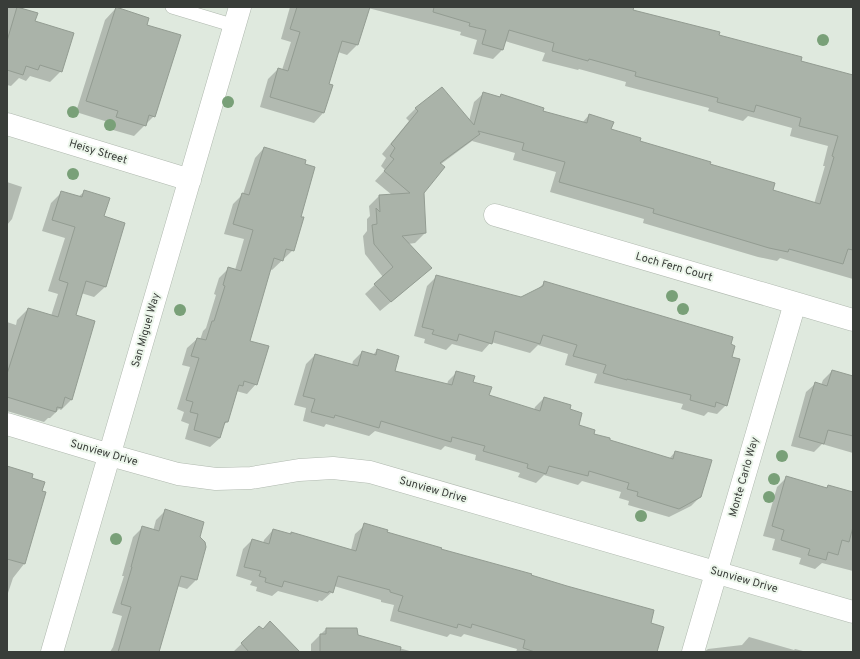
<svg xmlns="http://www.w3.org/2000/svg" width="860" height="659" viewBox="0 0 860 659" font-family="Overpass,sans-serif">
<style>
.shadow{fill:#0003}
.building{fill:#aab3a9;stroke:#939c92}
.lines{fill:none;stroke-linecap:round;stroke-linejoin:round}
.lane-casing{stroke:#b0b9af;stroke-width:14}
.street-casing{stroke:#b0b9af;stroke-width:23}
.lane{stroke:#fff;stroke-width:13}
.street{stroke:#fff;stroke-width:22}
.tree{fill:#79a078}
.labels{text-anchor:middle;dominant-baseline:central;stroke-width:4;stroke-linejoin:round;paint-order:stroke}
.street-label{font-size:11px;fill:#393d39;stroke:#ecf6eb}
</style>
<rect width="100%" height="100%" fill="#dfe9de"/>
<path class="shadow" d="M7,7H16L37,13L34,22L61,71L50,82L30,76L26,81L19,78L11,86L7,85Z
M290,7H633L632,11L800,61L853,76V279L780,258L777,261L758,257L643,223L644,219L550,192L556,172L513,160L515,153L472,141L441,164L423,192L425,233L415,243L408,244L421,277L380,311L365,294L383,277L365,254L363,236L367,231V219L370,216L369,206L379,196L392,195L375,181L385,170L381,166L386,158L382,154L409,121L406,118L416,108L469,121L474,102L484,93L499,97L502,95L542,111L582,123L589,115L610,130L639,142L709,165L771,191L814,204L825,166H823L828,146L790,136L792,128L748,116L743,121L708,111L709,108L625,86L626,82L579,69L578,70L542,61L545,53L505,41L503,49L493,59L473,54L477,40L460,35L461,32L368,8L357,45L347,55L338,52L328,84L331,85L323,113L314,123L260,107L268,79L278,69L282,70L291,42L281,39Z
M116,8L146,25L154,116L134,136L106,128L108,122L76,112L105,20Z
M264,148L300,217L293,250L272,270L270,269L249,341L256,384L247,394L236,391L227,422L223,425L220,438L210,447L185,439L189,424L181,421L184,412L177,409L190,367L182,365L187,348L197,339L200,340L203,331L206,328L216,295L214,294L219,278L229,268L235,270L244,239L224,234L233,204L243,194L255,158Z
M7,182L22,187L12,219L7,225Z
M62,192L78,197L84,192L103,217L105,287L94,297L81,293L75,315L72,399L61,410L59,409L50,418H48L44,422L7,411V322L16,325L17,320L28,309L51,316L58,294L48,291L65,238L42,231L51,203Z
M437,276L521,298L536,291L545,282L730,345L731,358L726,405L717,414L708,412L704,416L681,409L683,404L594,383L597,374L565,365L568,354L538,345L530,353L491,342L482,352L452,344L446,350L424,343L425,339L414,336L427,286Z
M377,350L394,371L447,385L448,381L457,372L472,382L488,396L534,410L535,407L544,398L568,410L578,426L608,441L669,459L675,452L701,496L691,506L669,517L628,505L629,501L619,498L621,492L582,481L578,485L544,475L536,483L518,477L520,473L475,460L476,455L445,446L441,450L375,431L369,436L326,424L324,427L303,421L306,408L294,405L306,364L315,355L352,365L353,361L362,352L373,355Z
M832,371L853,377V453L822,444L814,452L791,446L806,392L815,384L821,385L823,380Z
M7,467L31,478L41,491L45,492L24,564L13,578L7,596Z
M787,477L825,489L828,486L853,498V571L822,563L815,569L799,564L801,558L772,550L775,539L763,536L777,487Z
M166,510L199,537L196,580L187,589L177,586L158,652H110L113,647L122,616L112,613L124,576H122L133,537L143,527L153,531L156,520Z
M365,525L440,549L530,576L650,623L656,652H516L517,649L464,634L461,637L450,634L447,637L390,621L394,605L381,602V600L334,586L332,592L322,601L319,600L318,602L278,591L272,596L256,591L257,587L250,585L252,581L236,576L243,549L252,540L263,543L264,540L273,530L289,535L291,533L351,550L355,534Z
M259,627L299,652H233Z
M326,629L357,636L413,652H311V644Z
M749,637L794,650L795,649L807,652H704L708,649L742,645Z"/>
<path class="building" d="M17,7L38,13L35,21L74,33L62,72L40,65L38,70L26,66L23,75L7,70V41Z
M116,7L149,18L147,25L181,35L155,117L149,115L146,126L116,117L118,111L86,101Z
M297,7H370L358,45L342,41L329,84L333,85L324,113L270,97L278,68L288,71L300,32L290,29Z
M434,7H634L633,10L720,32L719,35L802,57L801,61L853,75V250L848,249L843,264L789,249L788,252L769,248L653,213L654,209L559,182L565,162L522,150L524,143L478,131L480,134L440,163L445,167L424,193L426,233L402,236L432,268L391,302L374,284L393,267L374,244L372,225L377,224L376,208L380,212L379,195L410,193L384,171L394,159L390,156L395,148L391,144L418,111L415,108L442,87L474,125L483,92L500,97L501,94L544,108L543,111L587,123L589,114L614,122L611,129L641,138L640,141L711,162L710,164L775,183L773,190L820,204L834,157L832,156L838,136L799,126L801,118L756,105L754,112L717,102L718,98L635,76L636,72L589,59L588,61L552,51L554,43L509,30L503,50L482,44L486,30L469,26L470,23L433,12Z
M264,147L306,160L305,164L315,167L301,217H304L294,251L286,249L283,261L274,258L250,341L269,346L257,385L244,381L243,386L239,385L228,422H225L220,438L194,430L198,414L190,412L193,402L186,400L199,358L191,356L197,338L206,340L212,321H214L225,286L223,285L228,267L241,271L253,230L233,224L242,193L249,195Z
M84,190L110,198L104,216L125,223L106,287L86,281L76,315L95,321L72,400L65,397L62,408L57,407L56,412L7,397V374L28,308L58,317L68,283L59,280L75,227L52,220L61,191L82,197Z
M436,275L521,297L543,286L544,281L733,337L731,344L735,346L732,357L740,359L727,406L716,402L715,407L690,400L691,395L627,379V380L603,373L606,365L573,356L577,345L543,335L540,344L495,331L492,344L459,334L457,341L432,334L434,330L422,327Z
M377,349L399,356L395,371L452,385L456,371L475,376L473,382L492,387L489,395L540,411L544,397L571,405L570,409L582,413L579,425L595,430L594,434L610,438V440L673,459L675,451L712,460L701,497L679,509L637,496L638,492L627,489L629,483L589,471L588,476L549,466L546,474L527,468L528,464L483,451L485,446L452,437L451,442L381,421L379,428L335,415L334,418L311,412L315,399L303,396L315,354L358,366L362,351L376,355Z
M832,370L853,376V436L828,430L824,444L799,437L815,382L827,386Z
M7,466L33,474L32,478L45,482L42,491L46,492L25,564L7,559Z
M786,476L827,488L828,485L853,492V527L849,542L842,540L838,555L828,552L826,560L808,555L810,549L781,540L784,530L772,526Z
M165,509L204,522L200,537L205,542L206,547L197,580L181,576L159,652H118L131,607L121,604L132,567H131L142,526L159,531Z
M364,523L388,530L387,532L442,548L441,549L532,574L531,575L567,586L654,610L651,623L664,627L657,652H535L523,648L525,640L472,624L471,628L458,624L457,628L398,611L403,596L390,592V590L338,576L333,593L329,591L328,593L284,581L282,587L265,582L266,578L259,576L261,571L244,567L252,539L269,544L273,529L291,534V532L356,551Z
M270,621L300,652H249L241,643L259,626L263,629Z
M326,628H357L358,635L401,647L400,652H320V634H326Z"/>
<g class="lines">
<defs>
<path id="lane" d="M172,7L235,26"/>
<path id="street" d="M7,124L190,180
M495,215L853,320
M7,424L110,455L178,474L216,479L251,478L299,470L333,468L370,472L853,612
M52,652L240,7
M693,652L795,303"/>
</defs>
<use href="#lane" class="lane-casing"/>
<use href="#street" class="street-casing"/>
<use href="#lane" class="lane"/>
<use href="#street" class="street"/>
</g>
<g class="tree">
<circle cx="823" cy="40" r="6"/>
<circle cx="228" cy="102" r="6"/>
<circle cx="73" cy="112" r="6"/>
<circle cx="110" cy="125" r="6"/>
<circle cx="73" cy="174" r="6"/>
<circle cx="672" cy="296" r="6"/>
<circle cx="683" cy="309" r="6"/>
<circle cx="180" cy="310" r="6"/>
<circle cx="782" cy="456" r="6"/>
<circle cx="774" cy="479" r="6"/>
<circle cx="769" cy="497" r="6"/>
<circle cx="641" cy="516" r="6"/>
<circle cx="116" cy="539" r="6"/>
</g>
<g class="labels">
<g class="street-label">
<text transform="translate(98 152) rotate(17)">Heisy Street</text>
<text transform="translate(674 267) rotate(16)">Loch Fern Court</text>
<text transform="translate(146 330) rotate(-74)">San Miguel Way</text>
<text transform="translate(104 453) rotate(16)">Sunview Drive</text>
<text transform="translate(744 477) rotate(-74)">Monte Carlo Way</text>
<text transform="translate(433 490) rotate(16)">Sunview Drive</text>
<text transform="translate(744 580) rotate(16)">Sunview Drive</text>
</g>
</g>
<rect width="860" height="659" fill="none" stroke="#393d39" stroke-width="16"/>
</svg>
